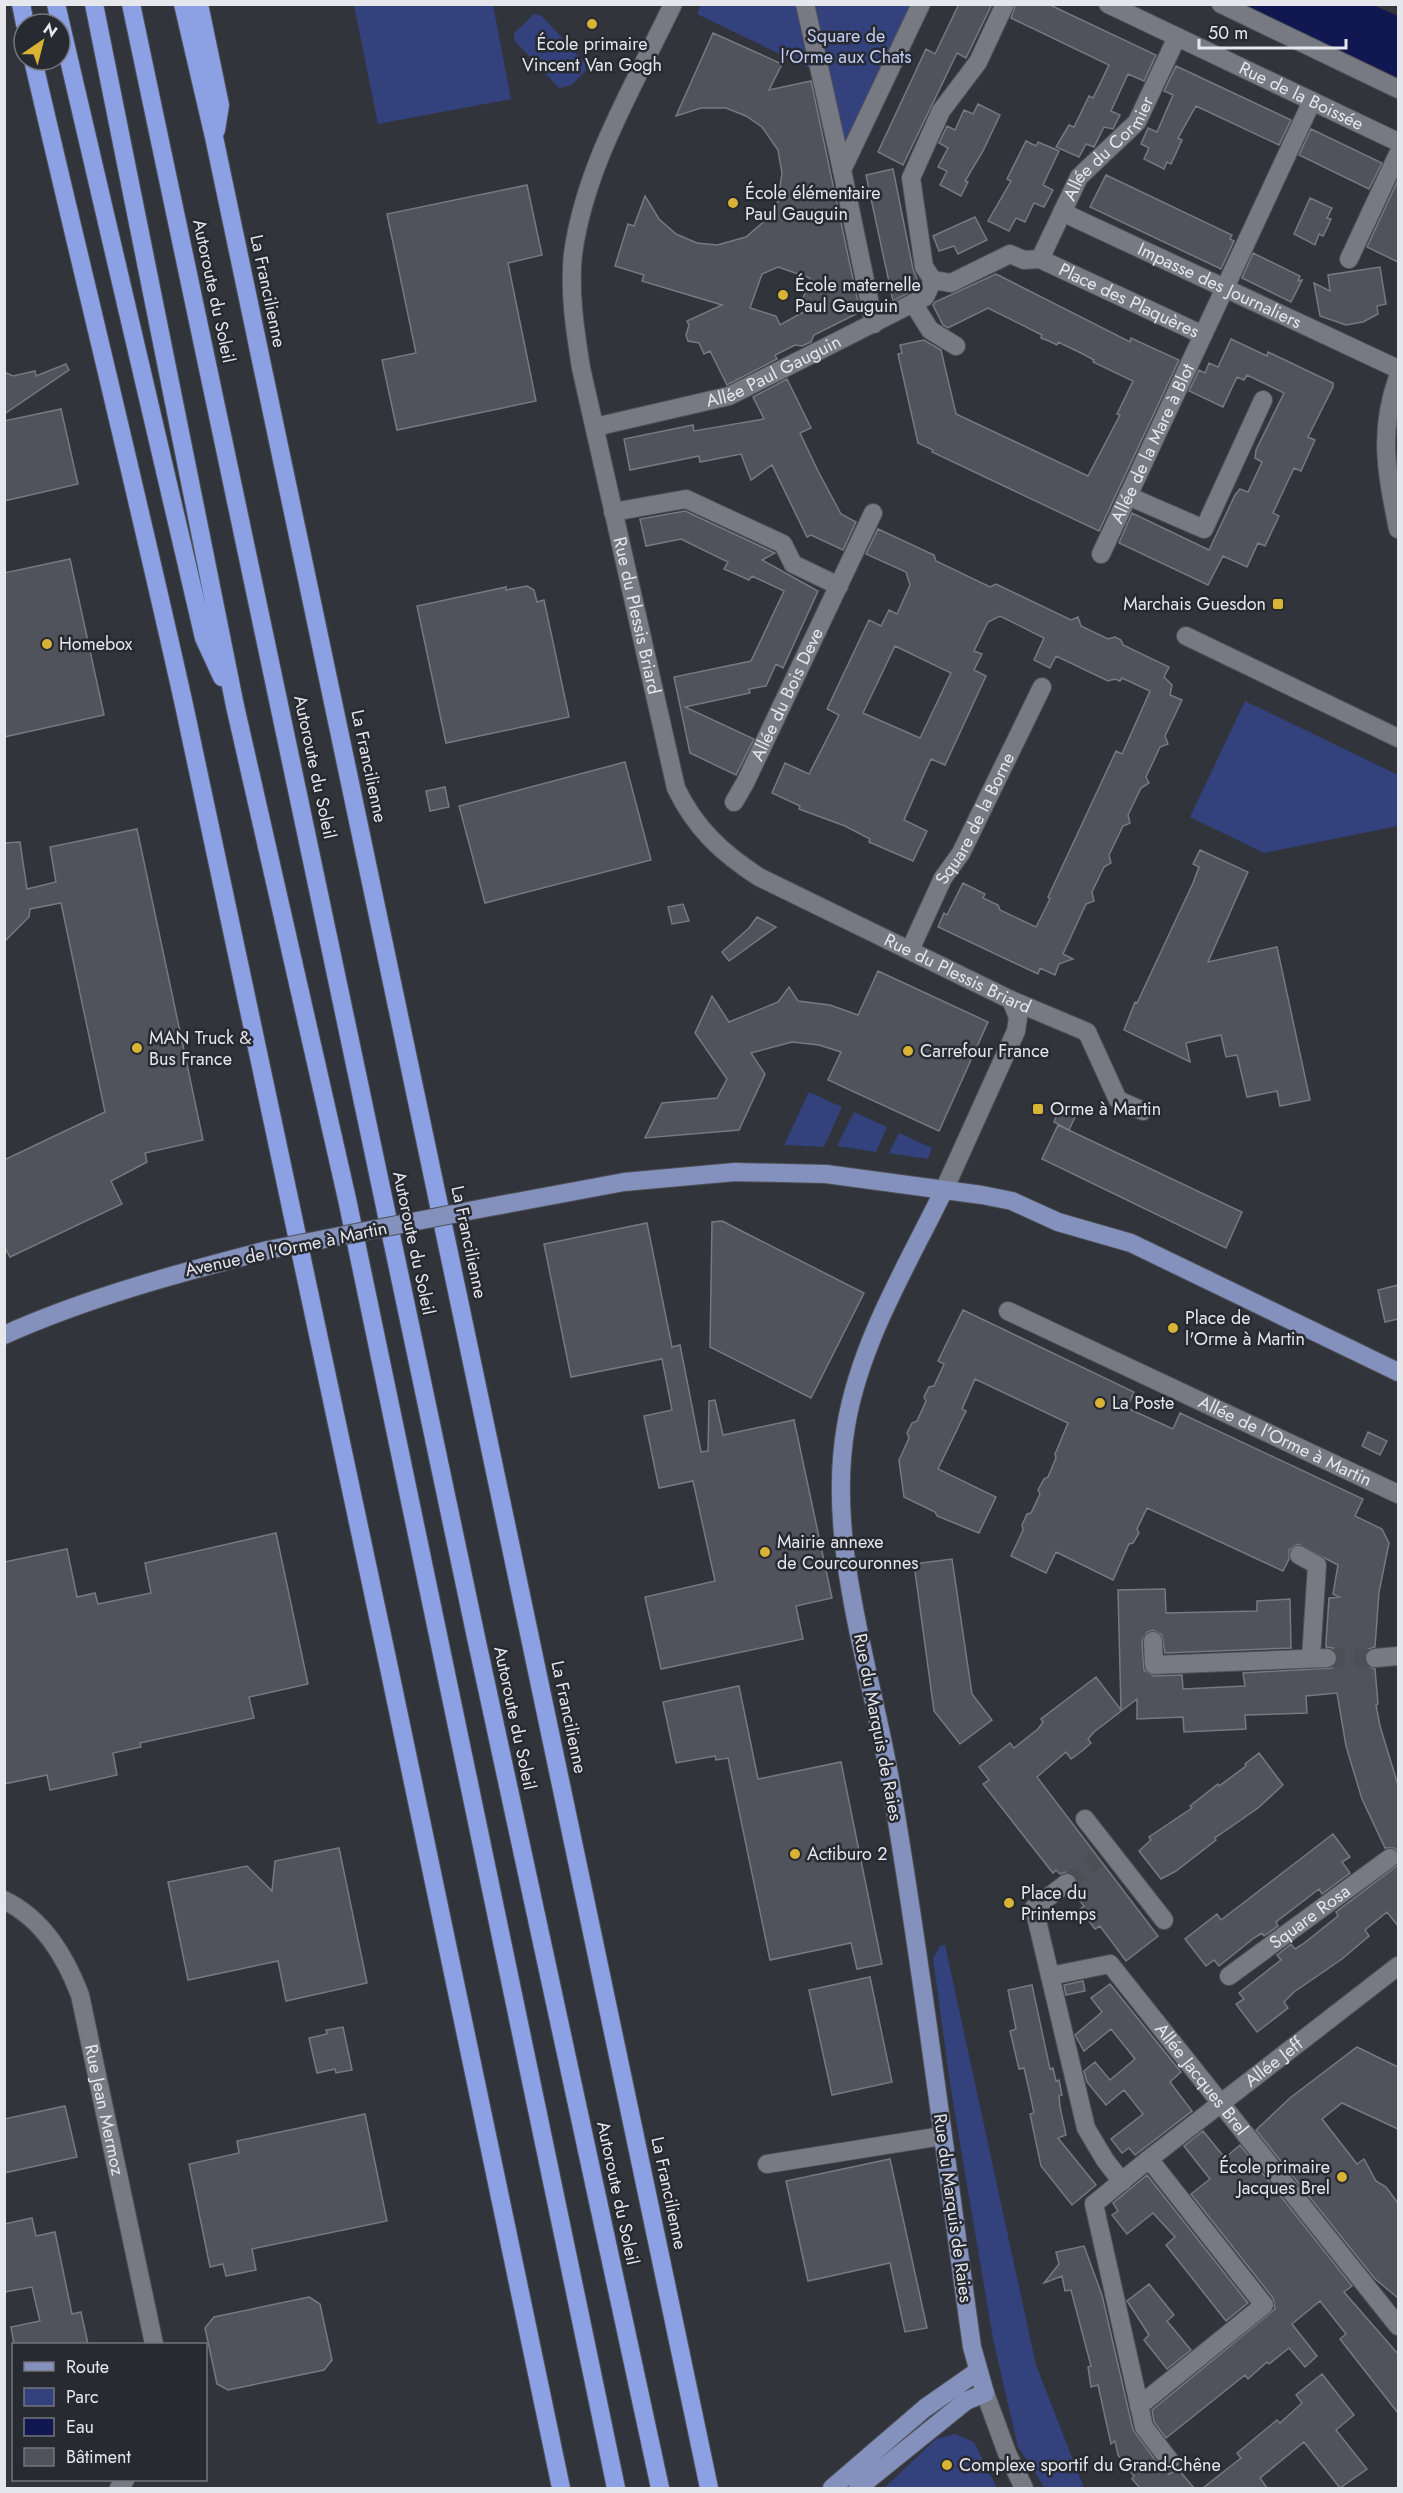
<svg xmlns="http://www.w3.org/2000/svg" width="1403" height="2493" viewBox="0 0 1403 2493" font-family="Jost,sans-serif">
<style>
.green{fill:#33417d}
.water{fill:#111751}
.building{fill:#50535b;stroke:#767981;stroke-width:1.5;fill-rule:evenodd}
.lines{fill:none;stroke-linecap:round;stroke-linejoin:round}
.minor-tunnel{stroke:#4d4f56;stroke-width:18;stroke-dasharray:18 9;stroke-linecap:butt}
.minor-casing{stroke:#4e5157;stroke-width:20}
.major-casing{stroke:#4e5157;stroke-width:20}
.highway-casing{stroke:#4e5157;stroke-width:20}
.minor{stroke:#777a83;stroke-width:18}
.major{stroke:#8491bd;stroke-width:18}
.highway{stroke:#8ca0e4;stroke-width:18}
.major-bridge-casing{stroke:#4e5157;stroke-width:20;stroke-linecap:butt}
.major-bridge{stroke:#8491bd;stroke-width:18}
.poi-dot{fill:#d9b334;stroke:#282a31;stroke-width:2}
.labels{text-anchor:middle;dominant-baseline:central;stroke-width:5;stroke-linejoin:round;paint-order:stroke}
.park-label{font-size:18px;fill:#c1cdf3;stroke:#282a31}
.poi-label{font-size:18px;fill:#e5e7ec;stroke:#282a31;text-anchor:start}
.street-label{font-size:18px;fill:#e5e7ec;stroke:#282a31}
</style>
<rect width="100%" height="100%" fill="#32343b"/>
<path class="green" d="M701,4L913,5L834,170L813,70L697,14Z
M354,5H493L511,99L378,124Z
M534,14L542,16L585,63L586,70L572,85L559,88L514,40V33Z
M1245,701L1398,775V826L1264,853L1190,817Z
M809,1092L842,1107L824,1147L784,1145Z
M854,1112L887,1127L876,1152L837,1146Z
M899,1133L932,1148L928,1159L889,1153Z
M945,1945L1036,2365L1084,2488H1045L1018,2447L993,2339L951,2090L933,1959L940,1946Z
M955,2434L974,2442L997,2488H884L936,2439Z"/>
<path class="water" d="M1234,5H1373L1398,16V82Z"/>
<path class="building" d="M959,4H992L966,58L957,53L903,165L878,152L926,49L935,54Z
M1016,4H1048L1156,55L1144,81L1128,74L1111,111L1120,115L1113,129L1104,127L1094,147L1086,144L1079,157L1056,147L1069,125L1074,127L1089,96L1093,98L1109,65L1011,18Z
M713,33L782,64L769,90L811,81L860,312L814,335L811,342L802,346L795,345L775,355L777,359L727,385L710,351L704,354L699,343L688,341L686,335L689,325L687,321L722,305L642,281L644,275L615,266L628,224L634,226L645,196L659,219L676,234L697,243L717,245L746,237L768,218L778,201L782,173L778,150L762,127L746,116L726,108H701L676,116ZM778,267L810,278L802,301L807,310L780,325L776,316L750,308L762,274Z
M1176,66L1291,120L1279,145L1196,106L1178,138L1182,140L1171,164L1167,162L1164,169L1144,159L1149,148L1141,144L1148,128L1157,132L1173,95L1164,91Z
M978,104L1000,115L983,151L965,181L968,182L961,196L940,185L947,171L938,167L948,148L939,143L947,126L955,130L964,110L973,114Z
M1311,129L1382,163L1369,189L1299,155Z
M1026,141L1036,146L1038,142L1059,151L1043,185L1053,190L1044,207L1034,203L1025,222L1016,218L1009,231L988,221L1011,181L1007,179Z
M893,169L913,269L919,284L916,289L893,301L866,175Z
M1106,175L1232,235L1230,239L1234,241L1221,269L1090,207Z
M1398,180V262L1367,247Z
M527,185L542,255L508,263L536,401L397,430L382,360L416,353L387,214Z
M1310,198L1332,208L1327,218L1331,219L1327,228L1323,236L1319,234L1315,245L1294,234Z
M975,217L987,240L958,254L954,246L939,251L933,236Z
M1253,253L1300,276L1298,281L1302,280L1291,302L1242,278Z
M1380,267L1386,304L1377,306L1378,314L1363,322L1346,325L1320,316L1314,283L1330,291L1328,275Z
M996,274L1130,342L1131,338L1179,360L1099,531L932,452L933,450L918,443L898,354L902,353L900,345L924,340L941,350L956,414L1088,476L1120,415L1117,414L1133,381L1093,362L1094,360L1081,353L1058,342L1057,345L1049,341L1041,338L1042,335L988,308L948,328L943,325L933,305L935,302Z
M1231,339L1267,356L1268,352L1333,383V387L1308,437L1315,440L1301,471L1294,468L1273,513L1279,516L1265,546L1258,543L1247,567L1223,556L1208,585L1119,543L1132,513L1209,550L1235,495L1240,489L1248,492L1262,462L1255,458L1256,450L1284,393L1247,375L1244,380L1237,377L1223,407L1189,391L1199,370L1205,373L1209,363L1218,367Z
M66,364L69,370L4,414V372L13,376L35,371L36,376Z
M787,379L811,428L800,433L818,471L841,514L856,522L843,550L811,535L807,537L772,465L751,480L741,454L700,462L699,456L630,470L624,439L693,425L694,431L764,419L753,397Z
M61,409L78,484L4,501V421Z
M685,511L775,553L762,560L818,591L783,668L776,664L766,686L749,689L750,693L685,707L754,739L736,775L690,753L674,677L751,661L784,591L752,576L749,580L724,569L728,562L681,539L646,546L640,519Z
M878,529L934,555L936,561L990,587L996,584L1071,620L1078,617L1081,626L1108,639L1115,637L1121,640L1123,645L1169,667L1164,677L1172,685L1170,695L1182,700L1165,736L1168,744L1160,747L1146,777L1149,783L1141,788L1128,815L1130,823L1123,826L1109,855L1111,863L1104,867L1092,892L1094,901L1086,904L1063,954L1073,959L1059,964L1055,975L1040,968L1038,974L938,927L944,913L947,915L963,883L985,894L983,898L998,905L1000,910L1036,927L1050,899L1048,897L1116,751L1122,754L1150,691L1122,678L1120,681L1115,679L1108,681L1056,656L1050,668L1034,660L1044,638L1000,616L988,622L974,651L982,654L974,670L986,676L945,765L931,759L904,820L927,831L913,861L869,842L870,839L845,826L799,809L800,806L772,793L785,763L809,774L839,715L827,709L869,620L881,626L889,610L897,614L910,585L906,572L866,554ZM895,646L951,673L920,738L863,713Z
M70,559L104,715L4,737V573Z
M527,586L534,590L537,602L544,600L569,717L446,743L417,606L506,587V590Z
M625,762L651,860L485,903L459,806Z
M445,787L449,807L430,811L426,791Z
M137,829L203,1140L145,1153L147,1162L111,1181L122,1204L10,1257L4,1246V1160L105,1112L61,903L30,909L29,917L4,942V843L20,842L27,889L56,882L50,847Z
M1200,850L1248,872L1208,962L1277,947L1310,1100L1280,1106L1277,1091L1247,1097L1237,1055L1226,1057L1221,1035L1186,1043L1190,1062L1124,1030L1135,1002L1137,1003L1193,883L1199,867L1193,864Z
M683,904L689,921L672,924L668,907Z
M757,917L776,927L729,961L722,952L749,928Z
M878,971L988,1022L939,1131L828,1080L841,1052L819,1045L792,1042L751,1053L765,1074L739,1130L645,1138L662,1103L717,1098L727,1079L695,1033L712,996L729,1022L778,1002L789,987L798,1001L830,1005L858,1015Z
M1060,1108L1076,1115L1069,1130L1054,1122Z
M1058,1125L1242,1212L1226,1248L1042,1159Z
M722,1221L864,1293L811,1398L710,1347L712,1222Z
M647,1223L672,1347L680,1345L701,1452L708,1451L709,1401L715,1400L723,1435L794,1420L832,1598L796,1606L803,1639L661,1669L645,1597L715,1581L693,1481L659,1488L644,1416L672,1410L662,1359L571,1377L544,1244Z
M1398,1285V1319L1385,1322L1378,1290Z
M963,1310L1134,1392L1127,1408L1173,1429L1180,1413L1363,1499L1355,1516L1382,1529L1389,1543L1379,1592L1375,1647L1368,1649L1364,1658L1366,1665L1375,1669L1378,1704L1376,1705L1380,1726L1398,1785V1851L1394,1848H1385L1362,1799L1346,1746L1337,1693L1306,1696L1307,1713L1245,1715L1246,1729L1184,1732L1183,1717L1137,1719V1699L1094,1732L1088,1739L1091,1743L1082,1751L1071,1759L1066,1752L1037,1777L1158,1936L1126,1961L1100,1926L1095,1929L1080,1909L1084,1906L1073,1892L1078,1887L1076,1877L1066,1872L1060,1874L1056,1870L1053,1873L983,1784L989,1780L979,1767L1010,1743L1014,1748L1038,1729L1043,1722L1041,1719L1096,1677L1121,1710L1118,1590L1165,1589L1166,1613L1257,1611V1601L1290,1599L1291,1648L1165,1653L1162,1635L1153,1630L1147,1632L1142,1641L1144,1670L1154,1676L1182,1675L1183,1689L1245,1686L1243,1673L1332,1668L1338,1657L1333,1648L1326,1647V1642L1329,1598L1339,1597L1333,1594L1338,1565L1298,1544L1289,1550V1559L1283,1571L1147,1508L1137,1529L1139,1533L1133,1543L1129,1544L1113,1580L1056,1552L1046,1573L1011,1556L1023,1530L1022,1525L1027,1514L1031,1513L1040,1494L1038,1490L1044,1479L1048,1477L1056,1458L1055,1454L1068,1423L975,1379L962,1409L966,1411L938,1469L996,1497L979,1533L937,1516L935,1512L904,1497L899,1460L909,1438L907,1433L912,1423L917,1421L926,1401L924,1397L929,1387L934,1386L944,1364L938,1361Z
M1368,1432L1387,1441L1380,1455L1362,1446Z
M276,1533L308,1684L249,1697L254,1718L140,1743L141,1747L113,1753L117,1775L50,1790L47,1775L4,1784V1562L67,1549L77,1597L95,1593L98,1604L151,1593L145,1563Z
M952,1559L972,1694L992,1720L960,1744L934,1711L914,1564Z
M739,1686L758,1779L841,1762L882,1964L857,1969L851,1943L770,1960L728,1758L716,1760L715,1756L676,1763L663,1702Z
M1259,1753L1283,1785L1258,1808L1215,1838L1216,1840L1176,1871L1161,1879L1139,1851L1151,1840L1149,1837L1192,1808L1190,1806L1218,1784L1219,1786L1246,1766L1245,1764Z
M1333,1834L1350,1857L1342,1862L1350,1873L1322,1894L1319,1889L1276,1922L1278,1926L1264,1936L1262,1933L1254,1938L1219,1966L1214,1960L1206,1966L1185,1939L1217,1914L1221,1920Z
M339,1848L367,1983L286,2001L278,1961L188,1980L168,1882L247,1866L272,1891L275,1861Z
M1398,1865V1926L1387,1912L1365,1930L1369,1936L1342,1959L1294,1992L1284,2002L1288,2008L1257,2032L1236,2004L1244,1999L1239,1993L1281,1960L1277,1955L1291,1944L1295,1949L1303,1944L1338,1916L1336,1912Z
M870,1977L892,2082L832,2095L809,1990Z
M1083,1981L1085,1991L1066,1995L1064,1985Z
M1110,1984L1181,2072L1170,2082L1192,2111L1135,2155L1129,2148L1122,2153L1111,2139L1143,2114L1124,2090L1106,2105L1087,2082L1084,2071L1095,2062L1110,2080L1135,2059L1111,2029L1084,2051L1075,2035L1102,2012L1091,1998Z
M1032,1985L1050,2069L1053,2068L1056,2081L1059,2080L1062,2095L1059,2096L1060,2107L1066,2135L1058,2138L1096,2185L1072,2205L1041,2166L1030,2114L1034,2113L1030,2094L1024,2068L1019,2069L1010,2031L1016,2029L1008,1990Z
M343,2027L352,2070L336,2073L335,2069L317,2073L309,2038L327,2034L326,2030Z
M1357,2047L1398,2067V2129L1342,2103L1322,2119L1357,2164L1364,2159L1376,2181L1386,2187L1398,2203V2298L1375,2279L1256,2130L1290,2098Z
M65,2106L77,2157L4,2173V2119Z
M365,2114L387,2221L252,2249L256,2270L226,2276L223,2264L210,2267L189,2164L239,2153L237,2141Z
M1203,2131L1225,2158L1240,2145L1352,2286L1344,2292L1398,2354V2413L1340,2339L1346,2334L1320,2301L1292,2324L1317,2356L1305,2367L1289,2348L1269,2364L1267,2362L1248,2379L1245,2375L1166,2438L1154,2422L1152,2410L1275,2309L1273,2298L1191,2194L1210,2179L1184,2146Z
M890,2159L927,2328L905,2332L890,2263L808,2281L786,2181Z
M1147,2175L1248,2303L1226,2321L1166,2245L1175,2237L1153,2213L1127,2234L1112,2215L1118,2211L1113,2203Z
M32,2218L36,2236L55,2232L72,2314L81,2312L88,2344H14L11,2327L40,2321L32,2287L4,2292V2224Z
M1084,2246L1102,2295L1133,2430L1161,2468L1169,2474L1178,2469L1194,2488H1140L1132,2479L1134,2476L1118,2455L1115,2441L1111,2444L1098,2385L1091,2387L1088,2367L1091,2366L1071,2290L1065,2291L1062,2276L1044,2283L1059,2264L1056,2252Z
M1149,2284L1174,2315L1167,2321L1191,2350L1167,2369L1144,2340L1149,2335L1127,2301Z
M309,2297L320,2304L332,2360L324,2370L228,2390L217,2384L205,2328L214,2317Z
M1322,2374L1354,2415L1336,2430L1367,2469L1340,2488L1304,2442L1260,2478L1267,2488H1203L1241,2458L1237,2453L1277,2420L1280,2423L1302,2403L1296,2395Z"/>
<g class="lines">
<path class="minor-tunnel" d="M1327,1658H1375
M1067,1883L1097,1859"/>
<defs>
<g id="minor">
<path id="s1" d="M673,4C635,84 585,165 573,254C569,292 575,330 581,368L676,788C695,828 722,853 759,877L1011,1000L1087,1032L1118,1100L1143,1111"/>
<path d="M805,4L842,170"/>
<path id="s2" d="M1005,4L978,62L941,111L911,178L924,267L933,280L951,283L1010,254L1024,260L1040,259L1203,335L1312,101"/>
<path id="s3" d="M1108,4L1398,142"/>
<path d="M1221,4L1398,89"/>
<path id="s4" d="M1062,212L1398,369"/>
<path id="s5" d="M1040,259L1079,177L1137,122L1177,37"/>
<path d="M1349,259L1398,154"/>
<path d="M913,303L930,330L956,346"/>
<path d="M874,324L842,170L921,4"/>
<path d="M1398,377C1378,432 1387,474 1398,529"/>
<path id="s6" d="M595,427L729,396L925,297L933,280"/>
<path d="M1128,496L1204,529L1263,400"/>
<path d="M613,512L686,499L783,544L793,564L839,586"/>
<path id="s7" d="M1101,554L1203,335"/>
<path d="M1186,636L1398,738"/>
<path id="s8" d="M734,802L745,783L873,513"/>
<path id="s9" d="M910,950L943,878L961,853L1042,687"/>
<path d="M944,1190L1016,1031L1018,1017L1011,1000"/>
<path id="s10" d="M1008,1311L1398,1494"/>
<path d="M1299,1555L1317,1565L1311,1658"/>
<path d="M1153,1641L1154,1665L1327,1658"/>
<path d="M1375,1658L1398,1656"/>
<path d="M1085,1819L1164,1920"/>
<path d="M1067,1883L1034,1908L1086,2128L1105,2160L1122,2182"/>
<path id="s11" d="M4,1900C43,1919 65,1956 80,1995L154,2344"/>
<path id="s12" d="M1050,1976L1110,1964L1398,2326"/>
<path id="s13" d="M1229,1976L1390,1858"/>
<path id="s14" d="M1149,2159L1398,1966"/>
<path d="M767,2164L942,2136"/>
<path d="M985,2393L1007,2453L1024,2488"/>
<path d="M1139,2406L1264,2305L1149,2159L1094,2204L1144,2427L1170,2461"/>
<path d="M119,2488L125,2480"/>
</g>
<path id="major" d="M479,1209L624,1182L735,1172L826,1174L982,1195L1012,1201L1058,1222L1131,1243L1398,1372
M4,1335C89,1297 179,1273 268,1250
M832,2488L925,2408L978,2371
M858,2488L966,2401L985,2393L972,2347C946,2162 923,1976 892,1791C873,1674 825,1545 846,1426C860,1342 907,1266 944,1190"/>
<path id="highway" d="M21,4L25,24
M56,4L204,638L222,677
M94,4L235,706L347,1199L616,2488
M131,4L477,1642L660,2488
M183,4L214,137L709,2488
M199,4L220,105L216,130
M33,60C83,275 136,489 184,705C314,1298 435,1894 561,2488"/>
</defs>
<use href="#minor" class="minor-casing"/>
<use href="#major" class="major-casing"/>
<use href="#highway" class="highway-casing"/>
<use href="#minor" class="minor"/>
<use href="#major" class="major"/>
<use href="#highway" class="highway"/>
<defs>
<path id="major-bridge" d="M268,1250L479,1209"/>
</defs>
<use href="#major-bridge" class="major-bridge-casing"/>
<use href="#major-bridge" class="major-bridge"/>
</g>
<g class="poi-dot">
<circle cx="592" cy="24" r="6"/>
<circle cx="733" cy="203" r="6"/>
<circle cx="783" cy="295" r="6"/>
<rect x="1272" y="598" width="12" height="12" rx="3"/>
<circle cx="47" cy="644" r="6"/>
<circle cx="137" cy="1048" r="6"/>
<circle cx="908" cy="1051" r="6"/>
<rect x="1032" y="1103" width="12" height="12" rx="3"/>
<circle cx="1173" cy="1328" r="6"/>
<circle cx="1100" cy="1403" r="6"/>
<circle cx="765" cy="1552" r="6"/>
<circle cx="795" cy="1854" r="6"/>
<circle cx="1009" cy="1903" r="6"/>
<circle cx="1342" cy="2177" r="6"/>
<circle cx="947" cy="2465" r="6"/>
</g>
<g class="labels">
<g class="park-label">
<text x="846" y="36">Square de<tspan x="846" dy="21">l'Orme aux Chats</tspan></text>
</g>
<g class="poi-label">
<text x="592" y="44" text-anchor="middle">École primaire<tspan x="592" dy="21">Vincent Van Gogh</tspan></text>
<text x="745" y="193">École élémentaire<tspan x="745" dy="21">Paul Gauguin</tspan></text>
<text x="795" y="285">École maternelle<tspan x="795" dy="21">Paul Gauguin</tspan></text>
<text x="1266" y="604" text-anchor="end">Marchais Guesdon</text>
<text x="59" y="644">Homebox</text>
<text x="149" y="1038">MAN Truck &amp;<tspan x="149" dy="21">Bus France</tspan></text>
<text x="920" y="1051">Carrefour France</text>
<text x="1050" y="1109">Orme à Martin</text>
<text x="1185" y="1318">Place de<tspan x="1185" dy="21">l'Orme à Martin</tspan></text>
<text x="1112" y="1403">La Poste</text>
<text x="777" y="1542">Mairie annexe<tspan x="777" dy="21">de Courcouronnes</tspan></text>
<text x="807" y="1854">Actiburo 2</text>
<text x="1021" y="1893">Place du<tspan x="1021" dy="21">Printemps</tspan></text>
<text x="1330" y="2167" text-anchor="end">École primaire<tspan x="1330" dy="21">Jacques Brel</tspan></text>
<text x="959" y="2465">Complexe sportif du Grand-Chêne</text>
</g>
<g class="street-label">
<text stroke="none"><textPath href="#s3" startOffset="214">Rue de la Boissée</textPath></text>
<text stroke="none"><textPath href="#s5" startOffset="132">Allée du Cormier</textPath></text>
<text stroke="none"><textPath href="#s4" startOffset="174">Impasse des Journaliers</textPath></text>
<text transform="translate(214 291) rotate(78)">Autoroute du Soleil</text>
<text transform="translate(268 291) rotate(78)">La Francilienne</text>
<text stroke="none"><textPath href="#s2" startOffset="518">Place des Plaquères</textPath></text>
<text stroke="none"><textPath href="#s6" startOffset="188">Allée Paul Gauguin</textPath></text>
<text stroke="none"><textPath href="#s7" startOffset="122">Allée de la Mare à Blot</textPath></text>
<text stroke="none"><textPath href="#s1" startOffset="639">Rue du Plessis Briard</textPath></text>
<text stroke="none"><textPath href="#s8" startOffset="120">Allée du Bois Deve</textPath></text>
<text transform="translate(369 766) rotate(78)">La Francilienne</text>
<text transform="translate(315 767) rotate(78)">Autoroute du Soleil</text>
<text stroke="none"><textPath href="#s9" startOffset="147">Square de la Borne</textPath></text>
<text stroke="none"><textPath href="#s1" startOffset="1160">Rue du Plessis Briard</textPath></text>
<text transform="translate(469 1242) rotate(78)">La Francilienne</text>
<text transform="translate(414 1243) rotate(78)">Autoroute du Soleil</text>
<text transform="translate(286 1249) rotate(-12)">Avenue de l'Orme à Martin</text>
<text stroke="none"><textPath href="#s10" startOffset="306">Allée de l'Orme à Martin</textPath></text>
<text transform="translate(569 1717) rotate(78)">La Francilienne</text>
<text transform="translate(515 1718) rotate(78)">Autoroute du Soleil</text>
<text transform="translate(878 1727) rotate(79)">Rue du Marquis de Raies</text>
<text stroke="none"><textPath href="#s13" startOffset="100">Square Rosa</textPath></text>
<text stroke="none"><textPath href="#s14" startOffset="158">Allée Jeff</textPath></text>
<text stroke="none"><textPath href="#s12" startOffset="208">Allée Jacques Brel</textPath></text>
<text stroke="none"><textPath href="#s11" startOffset="242">Rue Jean Mermoz</textPath></text>
<text transform="translate(618 2193) rotate(78)">Autoroute du Soleil</text>
<text transform="translate(669 2193) rotate(78)">La Francilienne</text>
<text transform="translate(953 2208) rotate(82)">Rue du Marquis de Raies</text>
</g>
</g>
<rect width="1403" height="2493" fill="none" stroke="#e5e7ec" stroke-width="12"/>
<rect x="12" y="2343" width="195" height="138" fill="#282a31" stroke="#74767c" stroke-width="1.5"/>
<rect x="24" y="2362" width="30" height="9" fill="#8491bd" stroke="#74767c" stroke-width="1.5"/>
<text x="66" y="2373" font-size="18" fill="#e5e7ec">Route</text>
<rect x="24" y="2388" width="30" height="18" fill="#33417d" stroke="#74767c" stroke-width="1.5"/>
<text x="66" y="2403" font-size="18" fill="#e5e7ec">Parc</text>
<rect x="24" y="2418" width="30" height="18" fill="#111751" stroke="#74767c" stroke-width="1.5"/>
<text x="66" y="2433" font-size="18" fill="#e5e7ec">Eau</text>
<rect x="24" y="2448" width="30" height="18" fill="#50535b" stroke="#74767c" stroke-width="1.5"/>
<text x="66" y="2463" font-size="18" fill="#e5e7ec">Bâtiment</text>
<g transform="translate(42 42) rotate(35)"><circle r="28" fill="#282a31" stroke="#74767c" stroke-width="1.5"/>
<path d="M0-4.5L10 22L0 15L-10 22Z" fill="#d9b334"/>
<text y="-9" font-size="16" font-weight="bold" text-anchor="middle" fill="#e5e7ec">N</text>
</g>
<path d="M1199 39v9h147v-9" fill="none" stroke="#e5e7ec" stroke-width="3"/>
<text x="1208" y="39" font-size="18" fill="#e5e7ec" stroke="#282a31" stroke-width="4.5" paint-order="stroke">50 m</text>
</svg>
